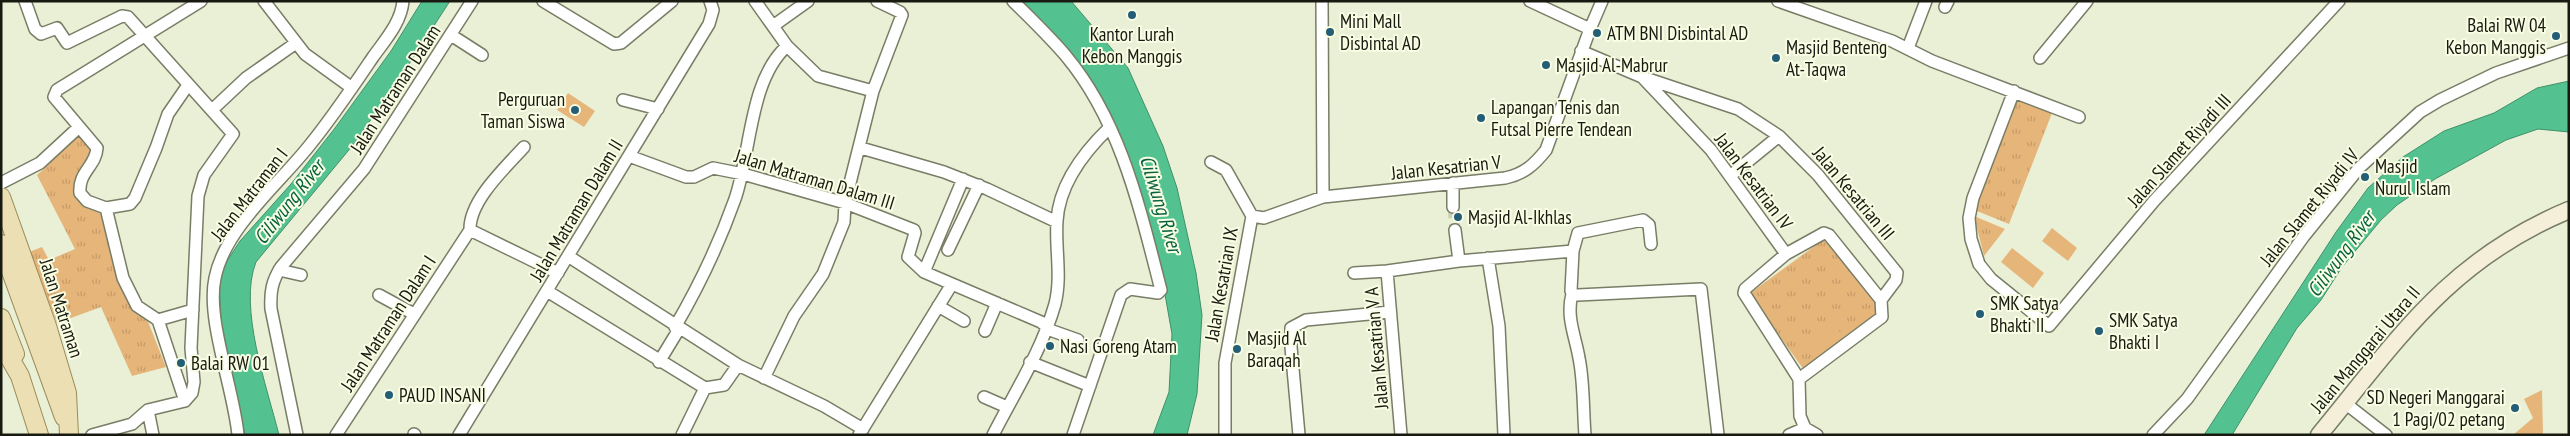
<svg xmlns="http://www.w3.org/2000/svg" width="2570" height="436" viewBox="0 0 2570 436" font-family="'PT Sans Narrow',sans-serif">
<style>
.grass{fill:url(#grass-tufts)}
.green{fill:#e6b57a}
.water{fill:#53c290;stroke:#41906a}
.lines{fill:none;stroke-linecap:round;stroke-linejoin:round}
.street-tunnel{stroke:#cad0b8;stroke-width:11;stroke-dasharray:11 5.5;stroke-linecap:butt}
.street-casing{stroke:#787d66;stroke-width:14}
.secondary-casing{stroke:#787d66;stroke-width:19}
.primary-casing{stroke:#998c5a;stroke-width:20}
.street{stroke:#fff;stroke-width:11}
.secondary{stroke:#f5efd9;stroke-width:16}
.primary{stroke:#ecdfb3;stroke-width:18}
.poi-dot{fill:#235d76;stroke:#f8fde3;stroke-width:2}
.labels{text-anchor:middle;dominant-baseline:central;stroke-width:4;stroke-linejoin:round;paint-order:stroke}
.poi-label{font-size:19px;fill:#181a11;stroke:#f8fde3;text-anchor:start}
.street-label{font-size:19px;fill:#181a11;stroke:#f8fde3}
.water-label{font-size:20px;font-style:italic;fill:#076141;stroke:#f8fde3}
</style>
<defs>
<pattern id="grass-tufts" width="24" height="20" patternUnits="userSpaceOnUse" patternTransform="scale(1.25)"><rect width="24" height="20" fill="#e6b57a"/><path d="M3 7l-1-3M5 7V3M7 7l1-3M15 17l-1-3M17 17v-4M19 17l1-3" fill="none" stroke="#c59b68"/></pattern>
</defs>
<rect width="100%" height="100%" fill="#eaf0d6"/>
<path class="grass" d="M2015,98L2052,113L2009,224L1972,209Z
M78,132L95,150L73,192L100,213L120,278L143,309L166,367L132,376L101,307L57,323L29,252L42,247L49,260L75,249L37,175L46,167Z
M1974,216L2005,229L1984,256Z
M1827,237L1882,312L1804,370L1749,294Z"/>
<path class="green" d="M568,93L595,111L584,127L557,110Z
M2052,228L2077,248L2068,261L2042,241Z
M2012,248L2044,273L2033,288L2001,262Z
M1833,323L1846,340L1817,363L1804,346Z
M2542,390L2543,435H2516L2514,434L2533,418L2524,399Z"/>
<path class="water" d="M422,1H450L400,78L353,145L256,262C238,307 267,387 279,435H245L221,322L219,281L227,261L240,241L291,184L335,128L391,51Z
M1023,1H1071L1128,68L1163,146L1177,188L1196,273L1202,315L1197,394L1187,435H1153L1169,392L1172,334L1158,255L1129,160L1109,111L1079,65Z
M2569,81V132L2538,129L2506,140L2435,179L2397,205L2381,220L2342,267L2321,300L2297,328L2232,435H2204L2336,232L2368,188L2403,157L2444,131L2494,113L2537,88Z"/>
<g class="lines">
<path class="street-tunnel" d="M1453,207L1455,230"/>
<defs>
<path id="street" d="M25,1L35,29L41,34L57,28L67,43L122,16L128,17L233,134L204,175L198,196L191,348L194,382L192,393L185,401L148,410L132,424L92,435
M264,1L305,54L352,88
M543,1L614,44L621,43L672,1
M1013,1C1031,19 1050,37 1066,56C1121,122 1140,209 1161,290L1158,293L1130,289L1121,295L1073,435
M1322,1L1323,197
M1778,1L1892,41L1932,61L2079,117
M1945,7L1948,1
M773,26L808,1
M1590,29L1602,1
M451,35L482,55
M787,46L818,76L873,91
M1908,48L1926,1
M1581,51L1642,77L1738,109L1779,136L1818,175L1897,273L1896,280L1881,300L1882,317L1799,379
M2040,58L2087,1
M1643,78L1711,150L1786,254L1745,289L1744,293L1799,379L1800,416L1805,428L1817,435
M2014,91L1973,198L1969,218L1971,239L1979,264L1991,279L2049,326L2154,201L2339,1
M623,100L658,109
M213,109L246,78L296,43
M861,148L944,172L987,189L1057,222
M629,156L686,177H694L713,168L743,174L845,203L914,230L915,233L908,257L924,272L1041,322L1047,327
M1211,162L1226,170L1252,216
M1730,176L1779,136
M1,183L40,163L79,127
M1453,183V207
M106,208L130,204L135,198L156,148L168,114L188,85
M470,230C469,201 505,168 524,147
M470,230L558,273
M1651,244L1649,225L1643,220L1578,233L1573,251L1571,291L1574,295H1578L1701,289L1718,435
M948,250L979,185
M1786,254L1824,233L1829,235L1881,300
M568,256L738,365L824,406L863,429
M1488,258L1499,326L1504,435
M1459,261L1573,251
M279,270L301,275
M924,272L963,179
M1354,273L1387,271
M547,291L705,388L724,385L738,365
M1572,294C1566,317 1575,335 1579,358C1584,382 1583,410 1585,435
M379,295L414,314
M938,306L964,321
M158,320L193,310
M675,327C699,286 719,244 735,199C751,153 749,80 787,46L755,1
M1047,329L1078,340
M985,331L997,303
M659,362L679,329
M1030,362L1090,386
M764,378L794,316L823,274L844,222L845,203L873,91L902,15L900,12L877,1
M984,397L1007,407
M185,401L158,320L137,306L123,278L106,208L87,201L80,193C78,172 96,166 97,148L54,97L57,90L201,1
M2345,403L2386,435
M148,410L153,435
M414,434L415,435
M238,435C234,390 206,319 215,278C225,228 278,185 309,146C332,118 352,88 373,57C385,40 401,23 403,1
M297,435L271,309C270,292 272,281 281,267L364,169L472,1
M336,435L470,230
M459,435L709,24L713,10L710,1
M682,435L705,388
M859,435L952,284
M993,435C1015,392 1042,350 1055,304C1062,276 1055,249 1057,221C1059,184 1085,151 1110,127
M1225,435V363L1252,216L1264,218L1323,197L1505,178C1524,174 1534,165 1546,150L1590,29L1530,1
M1299,435L1291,347V328L1306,320L1390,312
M1401,435L1387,271L1459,261L1455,230
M1789,435L1805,428
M2153,435L2187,399L2304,236L2359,168L2420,112L2440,100L2496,73L2569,48"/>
<path id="secondary" d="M2319,435C2398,339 2449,260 2569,210"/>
<path id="primary" d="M1,197L47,326L67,393L69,435
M1,244L64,417
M1,318L15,354
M1,343L20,376L39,435"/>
</defs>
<use href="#street" class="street-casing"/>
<use href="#secondary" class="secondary-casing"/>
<use href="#primary" class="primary-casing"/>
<use href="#street" class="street"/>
<use href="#secondary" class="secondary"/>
<use href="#primary" class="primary"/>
</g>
<g class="poi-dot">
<circle cx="1132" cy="15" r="5"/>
<circle cx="1330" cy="32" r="5"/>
<circle cx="1597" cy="33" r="5"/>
<circle cx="2556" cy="36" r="5"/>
<circle cx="1776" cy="58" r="5"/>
<circle cx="1546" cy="65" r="5"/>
<circle cx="575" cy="110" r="5"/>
<circle cx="1481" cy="118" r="5"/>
<circle cx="2365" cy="177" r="5"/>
<circle cx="1458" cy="217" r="5"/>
<circle cx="1980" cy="314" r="5"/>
<circle cx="2099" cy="331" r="5"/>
<circle cx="1050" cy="346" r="5"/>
<circle cx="1237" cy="349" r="5"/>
<circle cx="181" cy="363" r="5"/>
<circle cx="389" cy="395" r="5"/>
<circle cx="2515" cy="408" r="5"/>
</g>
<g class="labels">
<g class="poi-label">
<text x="1340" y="21">Mini Mall<tspan x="1340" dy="22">Disbintal AD</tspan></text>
<text x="2546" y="25" text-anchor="end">Balai RW 04<tspan x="2546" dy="22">Kebon Manggis</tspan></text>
<text x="1607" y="33">ATM BNI Disbintal AD</text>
<text x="1132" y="34" text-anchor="middle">Kantor Lurah<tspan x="1132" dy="22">Kebon Manggis</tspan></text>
<text x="1786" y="47">Masjid Benteng<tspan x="1786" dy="22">At-Taqwa</tspan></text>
<text x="1556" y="65">Masjid Al-Mabrur</text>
<text x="565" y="99" text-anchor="end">Perguruan<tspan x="565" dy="22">Taman Siswa</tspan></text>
<text x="1491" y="107">Lapangan Tenis dan<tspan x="1491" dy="22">Futsal Pierre Tendean</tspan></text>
<text x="2375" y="166">Masjid<tspan x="2375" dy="22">Nurul Islam</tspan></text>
<text x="1468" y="217">Masjid Al-Ikhlas</text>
<text x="1990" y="303">SMK Satya<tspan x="1990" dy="22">Bhakti II</tspan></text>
<text x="2109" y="320">SMK Satya<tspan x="2109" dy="22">Bhakti I</tspan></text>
<text x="1247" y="338">Masjid Al<tspan x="1247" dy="22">Baraqah</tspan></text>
<text x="1060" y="346">Nasi Goreng Atam</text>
<text x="191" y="363">Balai RW 01</text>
<text x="399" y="395">PAUD INSANI</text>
<text x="2505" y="397" text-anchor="end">SD Negeri Manggarai<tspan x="2505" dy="22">1 Pagi/02 petang</tspan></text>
</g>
<g class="street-label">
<text transform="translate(395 89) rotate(-57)">Jalan Matraman Dalam</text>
<text transform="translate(2179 150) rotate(-48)">Jalan Slamet Riyadi III</text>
<text transform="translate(1446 167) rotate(-6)">Jalan Kesatrian V</text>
<text transform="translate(815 179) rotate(17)">Jalan Matraman Dalam III</text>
<text transform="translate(1754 181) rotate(53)">Jalan Kesatrian IV</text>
<text transform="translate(1854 193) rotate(50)">Jalan Kesatrian III</text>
<text transform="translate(249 194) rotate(-52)">Jalan Matraman I</text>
<text transform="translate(2309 207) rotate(-51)">Jalan Slamet Riyadi IV</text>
<text transform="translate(576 210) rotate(-59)">Jalan Matraman Dalam II</text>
<text transform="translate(1221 284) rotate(-80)">Jalan Kesatrian IX</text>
<text transform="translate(62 308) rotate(72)">Jalan Matraman</text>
<text transform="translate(388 323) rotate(-57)">Jalan Matraman Dalam I</text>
<text transform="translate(1376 348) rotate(-95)">Jalan Kesatrian V A</text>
<text transform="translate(2365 349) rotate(-50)">Jalan Manggarai Utara II</text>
</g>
<g class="water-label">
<text transform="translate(289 202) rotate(-52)">Ciliwung River</text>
<text transform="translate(1161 204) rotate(73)">Ciliwung River</text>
<text transform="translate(2341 254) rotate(-54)">Ciliwung River</text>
</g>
</g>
<rect width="2570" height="436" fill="none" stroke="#181a11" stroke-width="5"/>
</svg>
